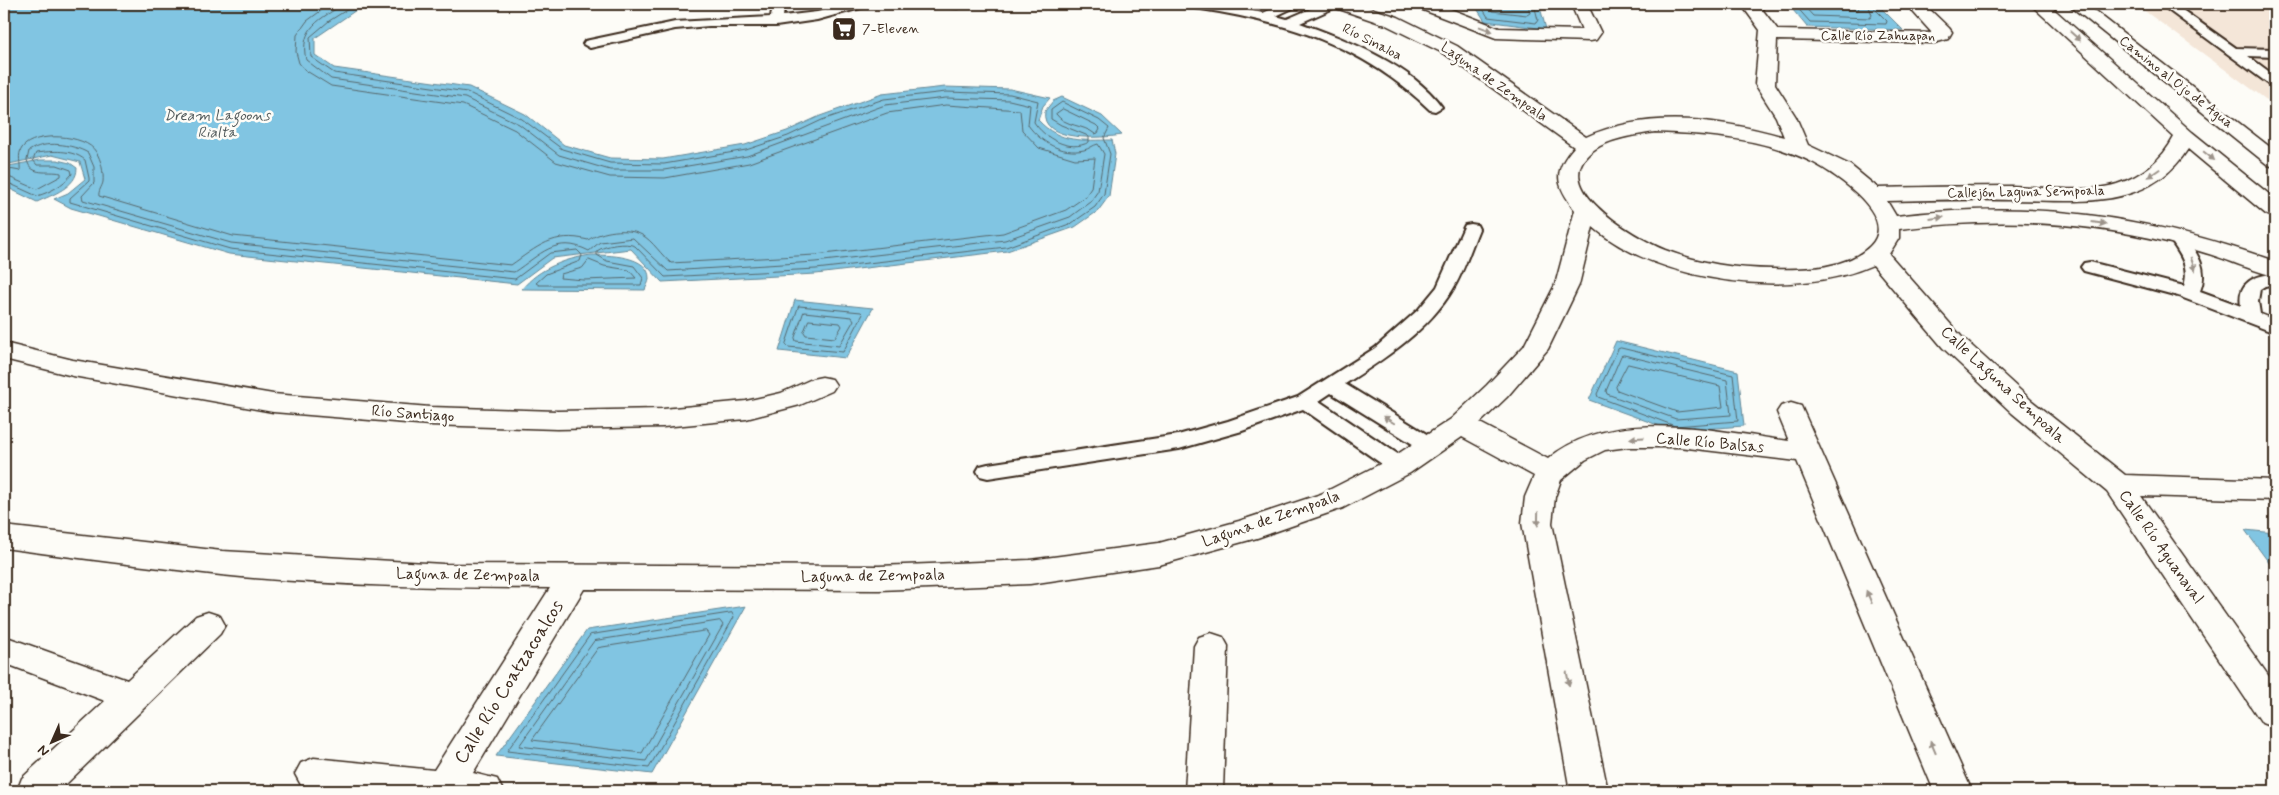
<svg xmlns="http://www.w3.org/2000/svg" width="2279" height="795" viewBox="0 0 2279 795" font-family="Mynerve,sans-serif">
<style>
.built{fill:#f4e6d8}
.water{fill:#81c5e2;stroke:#658794}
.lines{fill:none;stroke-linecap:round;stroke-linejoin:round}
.shore{stroke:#57686c;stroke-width:1}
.service-casing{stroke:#3b2a1e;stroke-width:4}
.minor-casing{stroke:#3b2a1e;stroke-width:3}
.tertiary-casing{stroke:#3b2a1e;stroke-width:3}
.service{fill:#fdfcf7;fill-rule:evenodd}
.minor{fill:#fdfcf7;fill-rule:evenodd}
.tertiary{fill:#fdfcf7;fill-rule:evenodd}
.oneway{fill:#9c938a}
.labels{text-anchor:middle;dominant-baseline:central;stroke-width:5;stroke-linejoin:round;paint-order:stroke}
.far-poi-label{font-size:14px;fill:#3b2a1e;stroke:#fdfcf7;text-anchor:start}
.far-street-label{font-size:14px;fill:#3b2a1e;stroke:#fdfcf7}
.far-water-label{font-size:15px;font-style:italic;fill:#505859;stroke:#fdfcf7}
.street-label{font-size:16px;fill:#3b2a1e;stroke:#fdfcf7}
.near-street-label{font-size:19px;fill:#3b2a1e;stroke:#fdfcf7}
</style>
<rect width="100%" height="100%" fill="#fdfcf7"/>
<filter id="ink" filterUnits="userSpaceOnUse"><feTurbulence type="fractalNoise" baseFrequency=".02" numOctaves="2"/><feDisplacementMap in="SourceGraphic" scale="10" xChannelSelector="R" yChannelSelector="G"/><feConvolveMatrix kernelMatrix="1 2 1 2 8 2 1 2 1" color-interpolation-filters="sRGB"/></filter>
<g filter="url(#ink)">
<path class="built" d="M2135,4H2275V106Z"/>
<path class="water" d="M4,4H365L315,38V55L334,68L469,87L525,114L564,145L610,158L663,159L745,145L787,131L820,116L882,94L945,87L1010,89L1050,98L1043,106L1038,120C1060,144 1083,140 1112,140L1115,154L1109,196L1098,211L1075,227L1007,251L816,274L662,282L631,249L552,258L517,284L229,254L71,208L54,199L68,193L85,179L80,162L52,155L4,165Z
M1474,4H1539L1546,29L1485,21Z
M1788,4H1877L1903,30L1807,27Z
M1062,97L1102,116L1122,135C1104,138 1039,143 1045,111L1053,101Z
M40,160H57L70,163L77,168C77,187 52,195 37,202L4,186V167Z
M591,255C607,255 650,255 649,279C649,282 646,287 645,290L522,289C539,268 565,259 591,255Z
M795,300L873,308L846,358L779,351Z
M1616,341L1738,371L1744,426L1674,431L1589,400Z
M2245,530L2275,533V571Z
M746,606L652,774L496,756L587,630Z"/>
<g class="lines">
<path class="shore" d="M1480,4L1488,17L1536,23L1538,20L1534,4
M1487,4L1492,11L1527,15L1530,13L1528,4
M1794,4L1810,22L1886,24L1887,21L1875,9L1874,4
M1802,4L1813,16L1870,18L1872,15L1868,4
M1812,4L1817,9L1858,10L1860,4
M1063,109L1096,125L1100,129L1098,133L1095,134C1083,124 1065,127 1056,114Z
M4,168L20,171C21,164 17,155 22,148C34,131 86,134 96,152C101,159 104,173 103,182C102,187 98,191 99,196L233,236L511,265C537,247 554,231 588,240C601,231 628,227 642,235C653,241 661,255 671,263L815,255L1003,233L1066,210L1085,197L1091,188L1095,158L1075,159L1039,148L1022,130L1020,110L946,105L887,113L749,163L665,178L610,177L556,162L515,130L463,105L331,86L305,70L299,63L296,52L297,35L307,21L330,4
M4,175L37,189L61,176V173C48,170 31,177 27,160L29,151C44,140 73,144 88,153L94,167V183L82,196L83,200L231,243L514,272C540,255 556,234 589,251L600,242L633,238L668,271L815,262L1005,240L1070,217L1090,202L1098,191L1104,154L1098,144C1093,145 1089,149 1084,150C1062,155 1040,142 1028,125L1030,105L1009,100L946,98L885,105L747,156L664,170H610L559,155L519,124L465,98L331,79L306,60C299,28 320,19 344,4
M4,181L37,196C51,192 63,185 72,174L71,170L57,165H37L33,160L36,153C52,151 72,149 85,160L89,178V181L70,198V202L230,249L515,279L550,253L577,250L582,255L580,261L546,274L536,283L539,285H641L643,278L634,266L607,261L597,255V251C605,245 626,242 635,246L665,277L816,269L1006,247L1072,223L1095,207L1104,194L1110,154L1104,138L1109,128L1099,120L1062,102L1051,110V119L1061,125L1086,135L1089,137V142C1070,153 1044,138 1034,122L1038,101L1010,94L946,92L884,99L822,120L788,136L746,150L664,164L610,163L562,149L522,119L467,92L334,73L311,57L310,37L329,21L356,4
M589,260L604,266L629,270L636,278L584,280L560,278L561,274L582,268Z
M799,306L861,312L863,314L843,352L788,347L786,344Z
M804,312L852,317L854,320L839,346L796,341L795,338Z
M809,320L840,323L842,326L835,338L806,335L804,332Z
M1621,348L1733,375L1738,421L1675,426L1598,397L1597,394L1618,349Z
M1624,355L1727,380L1731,415L1676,419L1607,394L1606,391L1621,356Z
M1628,364L1720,386L1723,407L1677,412L1617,390L1616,387Z
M732,613L734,617L649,768L507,751L590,635Z
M720,621L723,625L646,761L519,746L594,641Z
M706,631L709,635L642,753L532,740L598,648Z"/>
<defs>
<path id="service" d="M773,4H785L783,16L817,12L849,4H866L864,7L817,20L776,26H709L675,29L590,48L583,44L585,41L675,22L771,17Z
M949,4H963L957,8L951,7Z
M1189,4H1217L1263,13L1282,4H1297L1295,7L1276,16L1287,19L1322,4H1338L1336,7L1300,23C1346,39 1413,66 1442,107L1435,111L1430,110C1361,44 1287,22 1195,8Z
M2160,4H2174L2236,48L2275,49V57L2248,56L2275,76V86L2270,85Z
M1471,224L1477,225L1479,229C1471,248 1464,271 1453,289C1429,330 1384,359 1345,384L1438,441L1441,446L1438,451L1431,453L1424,451L1331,393L1319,401L1408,461L1411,466L1408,471L1400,473L1392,471L1303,409L1242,431L1179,449L988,478L980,476L977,471L980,466L988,464L1178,435L1228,421L1298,397L1375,348L1418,310L1437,287L1463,229L1465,225Z
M2177,233L2183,234C2197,253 2209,268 2200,291L2241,306C2237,282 2255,275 2275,274V284L2265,286L2260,289L2258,301L2260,314L2275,320V333L2178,296L2084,271L2081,267L2084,263L2090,262L2184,286C2190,266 2180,254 2169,238L2171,234Z"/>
<path id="minor" d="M1334,4H1358L1398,17L1457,46L1586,137C1647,109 1722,119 1784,137L1776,117L1755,84L1760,30L1741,4H1758L1778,30L1932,33L1906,4H1924L1949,28L1952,32L1948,39L1934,43L1777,40L1775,84L1796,117L1808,145L1850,165L1878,188C1922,187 1966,186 2011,186C2045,187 2083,194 2117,184C2142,176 2162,160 2174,137L2030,4H2048L2192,132L2275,199V217L2267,215L2188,149C2147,213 2075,200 2010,200C1969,199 1928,200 1887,201L1896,216C2033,199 2145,215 2275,261V276C2260,273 2246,267 2232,262C2211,254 2189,248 2167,242C2078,220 1989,218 1899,229V238L1889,254L1961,336L2032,401L2125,475L2275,480V500L2141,496L2275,685V728L2262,723L2107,492L2012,413L1943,348L1873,265C1795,300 1659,284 1593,227L1579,285L1548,349L1507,397L1480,423L1548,459C1611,406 1715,431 1789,441L1777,412L1781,406L1791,403L1801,406L1972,791H1934L1797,461L1679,447H1628L1605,450L1585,460L1561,480L1555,497L1552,523L1608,791H1570L1522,523L1525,497L1534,476L1462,437L1410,473L1343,508L1257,538L1159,565L1030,584L879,590L584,589L473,773L497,779L503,791H325L301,785L295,774L301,763L314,758L434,770L550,588C440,588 330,586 221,575C149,567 76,558 4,548V526L222,551L443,564L879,566L1030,560L1159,543L1239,521L1321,494L1390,459L1451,419L1487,385L1524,346L1555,285L1575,210C1556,185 1552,172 1574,147L1445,54L1386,25L1336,8ZM1655,132C1709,134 1764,138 1814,163C1835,174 1900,217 1870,246C1847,269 1804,270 1773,269C1737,269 1699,263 1665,250C1634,237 1537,182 1600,146C1617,137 1637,135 1655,132Z
M1416,4H1438L1499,28L1582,30L1571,4H1587L1601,33L1596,40L1590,41L1496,38L1418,8Z
M4,343L73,360L273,394L430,407L557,411L663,409L746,401L781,393L812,379L822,377L832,379L836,385L832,391L800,405L746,419L663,427L557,429L430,425L273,412L73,376L4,359Z
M208,612L220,616L225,625L220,634L59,791H17L22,778L105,701L4,663V636L127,680L196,616Z
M1211,633L1223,637L1228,646L1223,791H1185L1194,646L1199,637Z"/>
<path id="tertiary" d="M2068,4H2086L2275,151V167L2268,165Z"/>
</defs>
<use href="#service" class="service-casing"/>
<use href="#minor" class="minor-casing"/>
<use href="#tertiary" class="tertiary-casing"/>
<use href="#service" class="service"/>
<use href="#minor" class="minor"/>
<use href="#tertiary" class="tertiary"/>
</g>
<defs><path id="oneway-solid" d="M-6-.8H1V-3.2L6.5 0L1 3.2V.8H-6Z" transform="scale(1.25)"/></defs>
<g class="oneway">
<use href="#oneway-solid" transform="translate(1486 29) rotate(20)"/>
<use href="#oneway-solid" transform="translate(2075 36) rotate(42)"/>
<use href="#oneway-solid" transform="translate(2209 156) rotate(39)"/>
<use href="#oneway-solid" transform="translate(2154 173) rotate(145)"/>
<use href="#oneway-solid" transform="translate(1937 218) rotate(-7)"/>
<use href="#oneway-solid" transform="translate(2099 223) rotate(8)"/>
<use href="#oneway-solid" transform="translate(2193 264) rotate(71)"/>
<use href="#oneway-solid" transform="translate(1389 420) rotate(-148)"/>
<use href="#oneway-solid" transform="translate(1637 438) rotate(176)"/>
<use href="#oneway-solid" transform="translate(1538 519) rotate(91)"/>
<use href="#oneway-solid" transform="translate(1869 597) rotate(-113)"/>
<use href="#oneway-solid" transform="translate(1568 679) rotate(79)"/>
<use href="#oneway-solid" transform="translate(1933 747) rotate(-113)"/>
</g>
</g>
<defs>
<symbol id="supermarket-square" viewBox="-11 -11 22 22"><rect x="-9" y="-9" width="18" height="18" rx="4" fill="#3b2a1e" stroke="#fdfcf7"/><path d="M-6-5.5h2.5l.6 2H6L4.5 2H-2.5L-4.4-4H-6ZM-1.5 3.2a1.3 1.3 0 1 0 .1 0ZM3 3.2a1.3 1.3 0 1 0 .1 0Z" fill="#fff"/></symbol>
</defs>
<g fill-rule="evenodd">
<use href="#supermarket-square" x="830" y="15" width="28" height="28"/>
</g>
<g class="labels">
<g class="far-poi-label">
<text x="862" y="29">7-Eleven</text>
</g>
<g class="far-street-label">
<text x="1878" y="36">Calle Río Zahuapan</text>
<text transform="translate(1372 42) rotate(27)">Río Sinaloa</text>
<text transform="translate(1494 82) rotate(35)">Laguna de Zempoala</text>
<text transform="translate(2176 82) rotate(38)">Camino al Ojo de Agua</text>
<text transform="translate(2026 192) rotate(-1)">Callejón Laguna Sempoala</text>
</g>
<g class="far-water-label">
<text x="217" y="116">Dream Lagoons<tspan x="217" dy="17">Rialta</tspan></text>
</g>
<g class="street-label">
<text transform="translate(2003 385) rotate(43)">Calle Laguna Sempoala</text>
<text transform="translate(413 414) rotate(4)">Río Santiago</text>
<text transform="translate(1710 443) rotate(5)">Calle Río Balsas</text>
<text transform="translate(1271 519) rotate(-19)">Laguna de Zempoala</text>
<text transform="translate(2161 547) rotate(55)">Calle Río Aguanaval</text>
<text transform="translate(468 575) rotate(1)">Laguna de Zempoala</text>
<text transform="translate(873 576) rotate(-1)">Laguna de Zempoala</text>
</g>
<g class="near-street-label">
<text transform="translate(509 682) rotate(-58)">Calle Río Coatzacoalcos</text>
</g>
</g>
<rect width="2279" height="795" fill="none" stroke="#fdfcf7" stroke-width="20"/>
<rect x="10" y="10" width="2259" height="775" fill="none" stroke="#3b2a1e" stroke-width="2" filter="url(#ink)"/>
<g transform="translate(52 742) rotate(225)" stroke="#fdfcf7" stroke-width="4" paint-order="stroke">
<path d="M0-4L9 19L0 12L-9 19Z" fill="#3b2a1e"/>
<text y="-8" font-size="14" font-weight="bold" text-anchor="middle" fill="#3b2a1e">N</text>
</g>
</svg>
